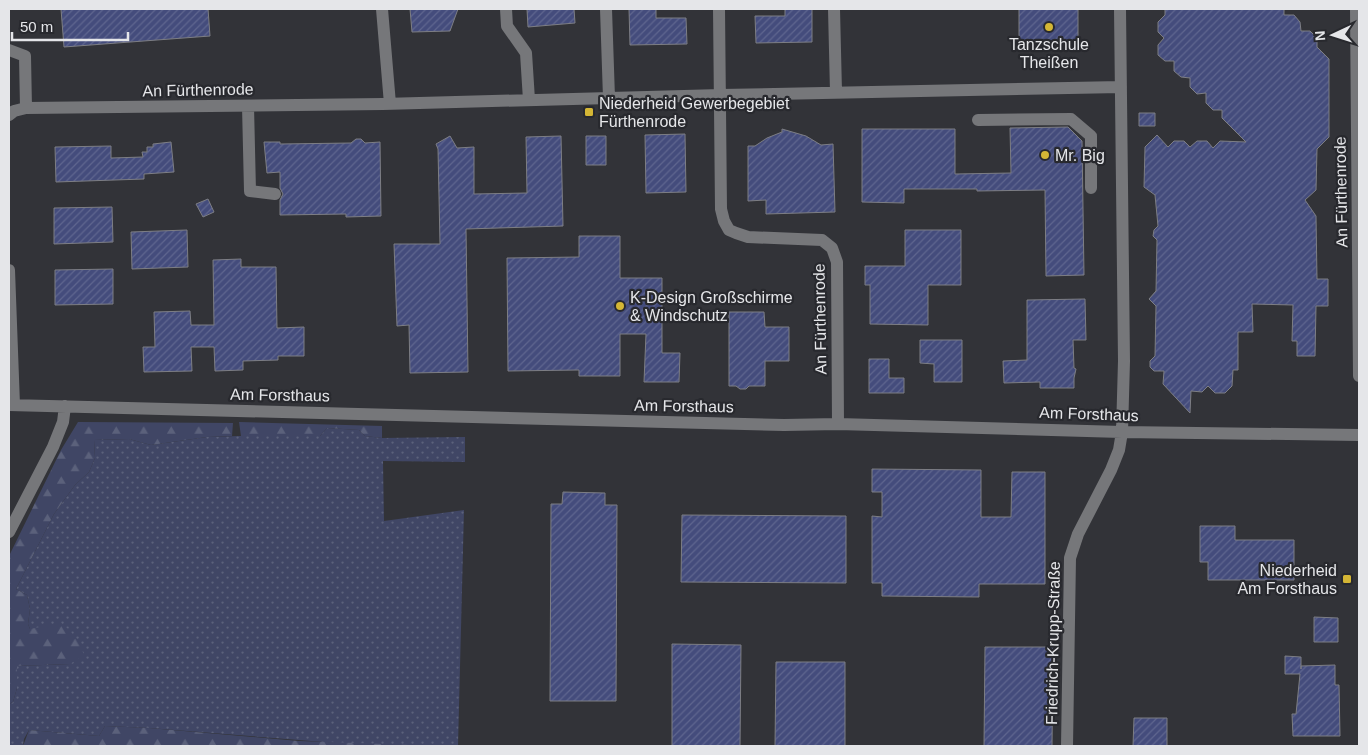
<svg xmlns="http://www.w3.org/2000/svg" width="1368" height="755" viewBox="0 0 1368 755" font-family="Helvetica,sans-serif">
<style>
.grass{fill:url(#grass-dots)}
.forest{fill:url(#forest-firs)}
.building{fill:url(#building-hatch);stroke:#7d7e84}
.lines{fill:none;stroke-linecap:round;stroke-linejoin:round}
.minor{stroke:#76777a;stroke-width:12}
.poi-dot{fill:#d4b635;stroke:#28292e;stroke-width:2}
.labels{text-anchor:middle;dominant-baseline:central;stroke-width:4.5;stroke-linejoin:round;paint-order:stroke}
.poi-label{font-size:16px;fill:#e5e6e9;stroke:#28292e;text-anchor:start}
.street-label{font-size:16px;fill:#e5e6e9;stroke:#28292e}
</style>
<defs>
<pattern id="grass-dots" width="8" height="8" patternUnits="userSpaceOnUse" patternTransform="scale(1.25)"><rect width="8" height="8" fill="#404665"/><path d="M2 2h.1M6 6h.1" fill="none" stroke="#5b617b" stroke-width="1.8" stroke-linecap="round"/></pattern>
<pattern id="forest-firs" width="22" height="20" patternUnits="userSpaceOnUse" patternTransform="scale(1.25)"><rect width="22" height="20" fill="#404665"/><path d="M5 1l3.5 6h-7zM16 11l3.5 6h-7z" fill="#5b617b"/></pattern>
<pattern id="building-hatch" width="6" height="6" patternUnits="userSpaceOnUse" patternTransform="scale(1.25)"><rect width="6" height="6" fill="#444c7c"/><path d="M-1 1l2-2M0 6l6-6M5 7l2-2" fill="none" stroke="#5f668f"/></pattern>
</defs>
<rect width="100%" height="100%" fill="#323338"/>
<path class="grass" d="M327,428L359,430L365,436L382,438L465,437V462L383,461L384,521L464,510L458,746L362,745L149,728L105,726L99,736L29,730L24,739L23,746H9V704L13,702L17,688L16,666L70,664L30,629L28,624L30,609L27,595L16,589L54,514L75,485L89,472L95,458L94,440L129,439L151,445L207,437L275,435L320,436Z"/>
<path class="forest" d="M78,422L233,423L232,436L207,437L151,445L129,439L94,440L95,458L89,472L75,485L54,514L16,589L27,595L30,609L28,624L30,629L61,623C73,632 79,641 84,655L70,664L17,666V688L13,702L9,704V556L61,450Z
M239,422L382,426V438L365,436L359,430L327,428L320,436H241Z
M105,726L149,728L299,741L438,746H23L29,730L99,736Z"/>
<path class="building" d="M61,9H208L210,36L64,47Z
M410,9H458L450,31L412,32Z
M527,9H574L575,23L528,27Z
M629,9H656V18H686L687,44L630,45Z
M785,9H812V42L756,43L755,16H785Z
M1019,9H1078V46H1019Z
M1165,9H1284V15H1294L1300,22L1301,31H1310L1317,38V47L1329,59V137L1317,149L1316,190L1305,200L1316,216L1317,279H1328V306H1316L1315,356H1297V341H1292L1293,305L1252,304L1253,332H1238V370H1233L1232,386L1225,393H1215L1208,386L1202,392L1191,391L1190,413L1163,384L1164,371H1154L1150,367V361L1155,356L1156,306L1149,299L1156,291L1157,240L1153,236L1154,230L1158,226L1155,195L1144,187L1145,147L1157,135L1168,147L1174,141H1184L1190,147L1197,141H1207L1213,148L1220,141L1246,142L1222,118V110H1213L1206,103V93L1197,94L1190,87V78L1181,77L1174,71V61H1165L1158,55V45L1164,38L1158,32V22L1165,15Z
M1139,113H1155V126H1139Z
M1068,127L1082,141L1084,275L1046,276L1045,190L977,191V189H904V203L862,202V129H955V174L1011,173L1010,128Z
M782,129L806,136L821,145L833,144L835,212L766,214V200L748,201V146H755L767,138L782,132Z
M685,134L686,192L646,193L645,135Z
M450,136L457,148L474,147V194L527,193L526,137L561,136L563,226L466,229L468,372L410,373L409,325L397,326L394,244H440L438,149L436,144Z
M586,136H606V165H586Z
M356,139H361L365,143L380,142L381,216L346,217V214L280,215V200L283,194L280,188V172L267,173L264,142H280V144L351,143Z
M171,142L174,172L144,174V179L56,182L55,147L111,146V158L143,157L142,152H147V147H153V144Z
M208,199L214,212L203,217L196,204Z
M112,207L113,242L54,244V208Z
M187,230L188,267L132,269L131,232Z
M905,230H961V285H928V325L870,324V285H865V266H905Z
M579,236H620V278H662V353H680L679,382H644L646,334H620V376H579V370L508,371L507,258L579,257Z
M241,259V267H276L277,328L304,327V356H278V360L243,361V370L215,371L214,347H191L192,371L144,372L143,347H155L154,312L190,311L191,325H214L213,260Z
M113,269V304L55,305V270Z
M1085,299L1086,340H1073L1074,368L1076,369L1074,378V388H1040V382L1004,383L1003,361L1027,360V300Z
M729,312H764L765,327H789V361H765V386H749L746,389H740L736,386H729Z
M920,340H962V382H934V364L920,363Z
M869,359H889V378H904V393H869Z
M872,469L981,470V517H1011L1012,472H1045V584H979V597L882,596V583H872V516L882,517V492H872Z
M563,492L605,493V505H617L616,701H550L551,504H562Z
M682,515L846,516V583L681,582Z
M1200,526H1235V540H1294V580H1208V562H1200Z
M1314,617L1338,618V642H1314Z
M672,644L741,645L740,746H672Z
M985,647H1053L1052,746H984Z
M1285,656L1301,657V669V666L1335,665V685H1339L1340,736H1293L1292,714H1296L1300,674H1285Z
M776,662H845V746H775Z
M1134,718H1167V746H1133Z"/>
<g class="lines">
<path class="minor" d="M382,9L390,104
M506,9L507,26L526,53L529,100
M606,9L609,98
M719,9L721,209L724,221L729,230L736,233L748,237L822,240L832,248L837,262L838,424
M834,9L836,92
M1356,9L1359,376
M9,50L25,56L26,108
M248,106L250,191L275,194
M9,115L14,111L26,108L383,104L721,95L1121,87
M978,120L1071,119L1091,136V188
M9,270L14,405
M9,405L784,425L838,424L1122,432L1359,435
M9,532L53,447L63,422L65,406
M1067,746L1070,558L1078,534L1111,470L1119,450L1122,432L1124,361L1120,9"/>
</g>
<g class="poi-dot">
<circle cx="1049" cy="27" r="5"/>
<rect x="584" y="107" width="10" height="10" rx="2.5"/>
<circle cx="1045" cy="155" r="5"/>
<circle cx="620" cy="306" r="5"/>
<rect x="1342" y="574" width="10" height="10" rx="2.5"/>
</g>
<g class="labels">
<g class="poi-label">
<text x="1049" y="44" text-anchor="middle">Tanzschule<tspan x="1049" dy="18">Theißen</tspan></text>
<text x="599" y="103">Niederheid Gewerbegebiet<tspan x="599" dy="18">Fürthenrode</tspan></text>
<text x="1055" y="155">Mr. Big</text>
<text x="630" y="297">K-Design Großschirme<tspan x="630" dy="18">&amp; Windschutz</tspan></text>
<text x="1337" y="570" text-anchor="end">Niederheid<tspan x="1337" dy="18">Am Forsthaus</tspan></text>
</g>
<g class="street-label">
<text transform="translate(198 90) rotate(-1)">An Fürthenrode</text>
<text transform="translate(1341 192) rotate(-91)">An Fürthenrode</text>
<text transform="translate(820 319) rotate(-91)">An Fürthenrode</text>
<text transform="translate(280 395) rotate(1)">Am Forsthaus</text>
<text transform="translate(684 406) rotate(1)">Am Forsthaus</text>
<text transform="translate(1089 414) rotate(2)">Am Forsthaus</text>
<text transform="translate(1053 643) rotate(-89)">Friedrich-Krupp-Straße</text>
</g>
</g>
<rect width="1368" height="755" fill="none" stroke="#e5e6e9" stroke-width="20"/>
<g transform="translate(1333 35) rotate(266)" stroke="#28292e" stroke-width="4" paint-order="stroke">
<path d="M0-4L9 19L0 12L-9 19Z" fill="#e5e6e9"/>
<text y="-8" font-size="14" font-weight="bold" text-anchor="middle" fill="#e5e6e9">N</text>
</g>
<path d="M12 32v8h116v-8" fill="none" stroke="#e5e6e9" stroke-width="2.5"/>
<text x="20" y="32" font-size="15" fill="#e5e6e9" stroke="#28292e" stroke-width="4" paint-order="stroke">50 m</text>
</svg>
